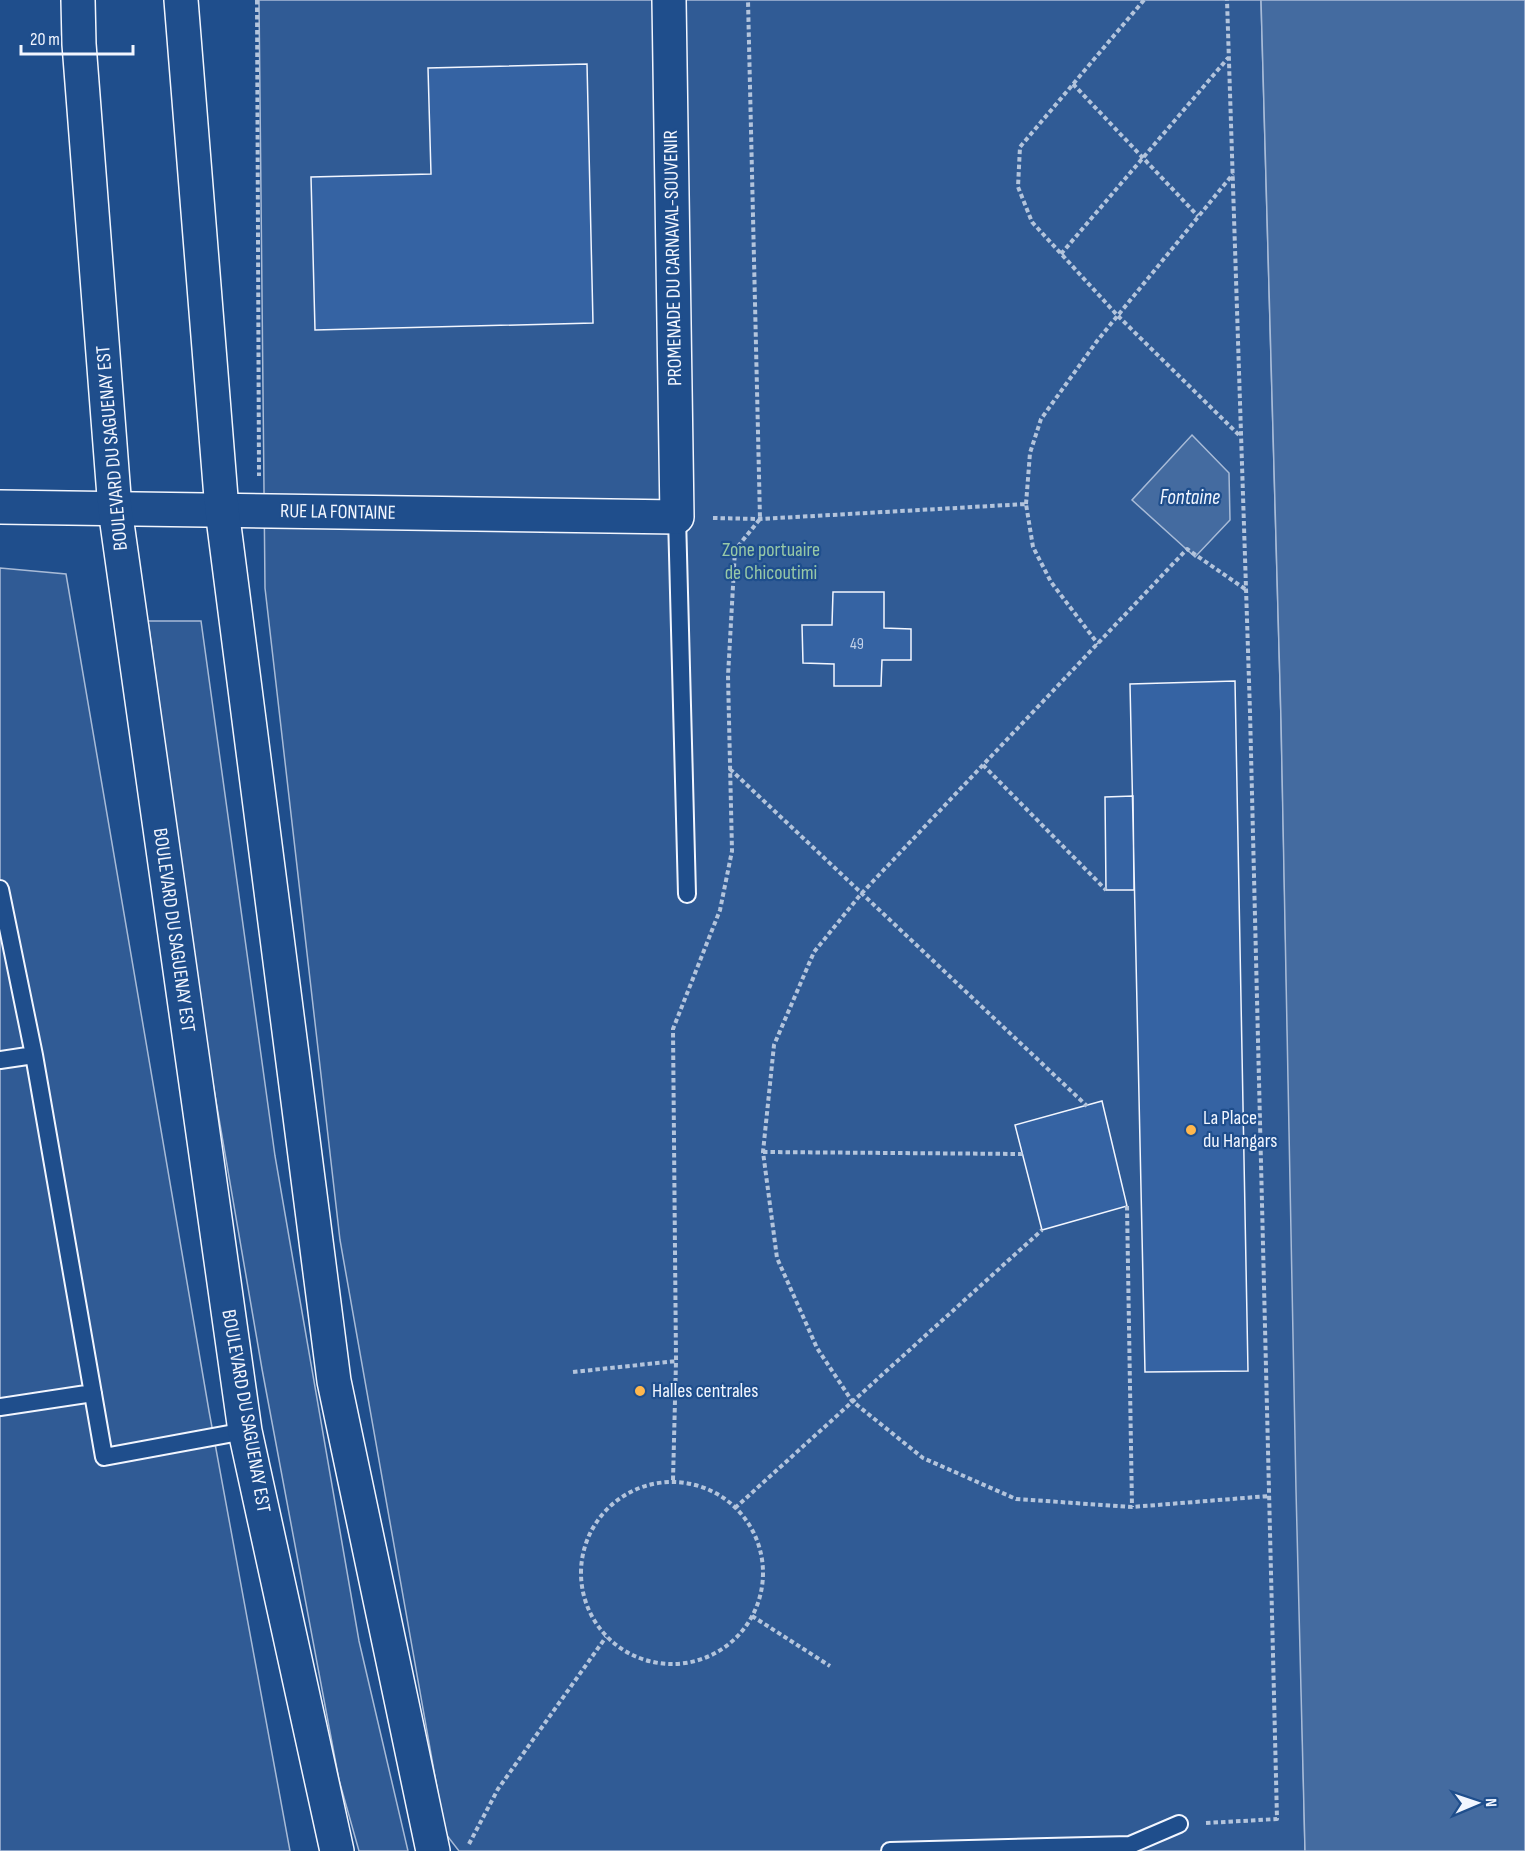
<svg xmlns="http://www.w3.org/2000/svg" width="1525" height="1851" viewBox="0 0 1525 1851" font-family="'Sofia Sans Condensed',sans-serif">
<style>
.built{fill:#305b95;stroke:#a8bbd7;stroke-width:1.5}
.water{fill:#446ba0;stroke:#a8bbd7;stroke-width:1.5}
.building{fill:#3563a3;stroke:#f2f6ff;stroke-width:1.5}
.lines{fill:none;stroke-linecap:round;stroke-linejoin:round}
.service-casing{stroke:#f2f6ff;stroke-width:20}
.minor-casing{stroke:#f2f6ff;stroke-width:36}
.secondary-casing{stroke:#f2f6ff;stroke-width:36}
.path{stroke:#b3c4dc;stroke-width:4;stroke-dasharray:4.5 3;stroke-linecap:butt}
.service{stroke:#1f4e8c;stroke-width:16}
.minor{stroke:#1f4e8c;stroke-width:33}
.secondary{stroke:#1f4e8c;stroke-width:33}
.poi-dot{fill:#ffb74d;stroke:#1f4e8c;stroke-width:2}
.labels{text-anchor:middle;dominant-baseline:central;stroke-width:4.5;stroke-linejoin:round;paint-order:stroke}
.number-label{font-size:16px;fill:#c3d1e8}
.street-label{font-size:20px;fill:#f2f6ff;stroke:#1f4e8c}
.park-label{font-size:20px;fill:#97c8a6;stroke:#1f4e8c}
.poi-label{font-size:20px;fill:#f2f6ff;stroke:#1f4e8c;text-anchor:start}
.water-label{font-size:21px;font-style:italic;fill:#f2f6ff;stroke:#1f4e8c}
</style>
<rect width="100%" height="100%" fill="#1f4e8c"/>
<path class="built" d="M259,0H1261L1281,720L1305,1851H459L445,1833L340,1240L265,588Z
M0,568L66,574L209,1411L290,1851H0Z
M148,621H201L275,1156L359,1641L408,1851H359L339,1780L262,1369L205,1037Z"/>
<path class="water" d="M1261,0H1525V1851H1305L1296,1490L1281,720Z
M1192,435L1229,473L1230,520L1195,557L1132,500Z"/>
<path class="building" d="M587,64L593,323L315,330L311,177L431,174L428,68Z
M833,592H884V628L911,629V660H882L881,686H834V664L803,663L802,625H832Z
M1235,681L1248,1371L1145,1372L1130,684Z
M1133,796L1134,890H1106L1105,797Z
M1102,1101L1127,1206L1042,1230L1015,1125Z"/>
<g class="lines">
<defs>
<path id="service" d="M677,517L687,894
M0,889L34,1055L104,1457L245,1431
M0,1060L34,1055
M0,1407L93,1393
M890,1851L1130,1845L1179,1824"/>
<path id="minor" d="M0,507L677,517L669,0"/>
<path id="secondary" d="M78,0L79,44L115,509L245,1431L337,1851
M181,0L222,510L334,1381L433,1851"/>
</defs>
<use href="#service" class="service-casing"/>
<use href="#minor" class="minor-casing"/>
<use href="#secondary" class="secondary-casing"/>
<path class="path" d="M257,0L259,476
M1144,0L1020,147L1018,187L1032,222L1118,316L1240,436
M1073,84L1198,216
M1061,254L1228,58
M1026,504L1030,453L1041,419L1097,341L1233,174
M713,518L760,519L1026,504L1033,547L1051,582L1098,644
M1245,589L1187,549L861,894L814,952L774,1045L763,1152L777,1258L817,1348L852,1401L923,1458L1016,1499L1132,1507L1269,1496
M983,765L1106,890
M730,769L1087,1106
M763,1152L1023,1154
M1127,1206L1132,1507
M573,1372L676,1361
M673,1480L676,1361L673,1029L720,910L732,851L728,676L735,550L760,519L748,0
M581 1573a91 91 0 1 1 182 0a91 91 0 1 1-182 0Z
M735,1508L1042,1230
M752,1616L830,1666
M1206,1823L1277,1819L1250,712L1227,0
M469,1844L498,1789L606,1637"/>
<use href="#service" class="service"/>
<use href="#minor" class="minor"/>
<use href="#secondary" class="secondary"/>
</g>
<g class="poi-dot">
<circle cx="1191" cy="1130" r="6"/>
<circle cx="640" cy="1391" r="6"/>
</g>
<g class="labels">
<g class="number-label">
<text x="857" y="644">49</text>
</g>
<g class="street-label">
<text transform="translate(673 258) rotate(-91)">PROMENADE DU CARNAVAL-SOUVENIR</text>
<text transform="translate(112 448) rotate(-95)">BOULEVARD DU SAGUENAY EST</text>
<text transform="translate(338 512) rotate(1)">RUE LA FONTAINE</text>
<text transform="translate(174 930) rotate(82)">BOULEVARD DU SAGUENAY EST</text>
<text transform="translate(246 1411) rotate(80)">BOULEVARD DU SAGUENAY EST</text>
</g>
<g class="park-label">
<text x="771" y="550">Zone portuaire<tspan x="771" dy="23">de Chicoutimi</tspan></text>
</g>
<g class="poi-label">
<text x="1203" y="1118">La Place<tspan x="1203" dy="23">du Hangars</tspan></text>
<text x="652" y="1391">Halles centrales</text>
</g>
<g class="water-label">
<text x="1190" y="497">Fontaine</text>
</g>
</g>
<g transform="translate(1477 1803) rotate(88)" stroke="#1f4e8c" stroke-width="4.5" paint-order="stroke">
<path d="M0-4.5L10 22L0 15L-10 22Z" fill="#f2f6ff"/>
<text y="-9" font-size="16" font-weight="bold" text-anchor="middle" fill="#f2f6ff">N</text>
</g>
<path d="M21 45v9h112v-9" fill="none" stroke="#f2f6ff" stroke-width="3"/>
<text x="30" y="45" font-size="18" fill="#f2f6ff" stroke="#1f4e8c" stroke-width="4.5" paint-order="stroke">20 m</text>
</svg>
